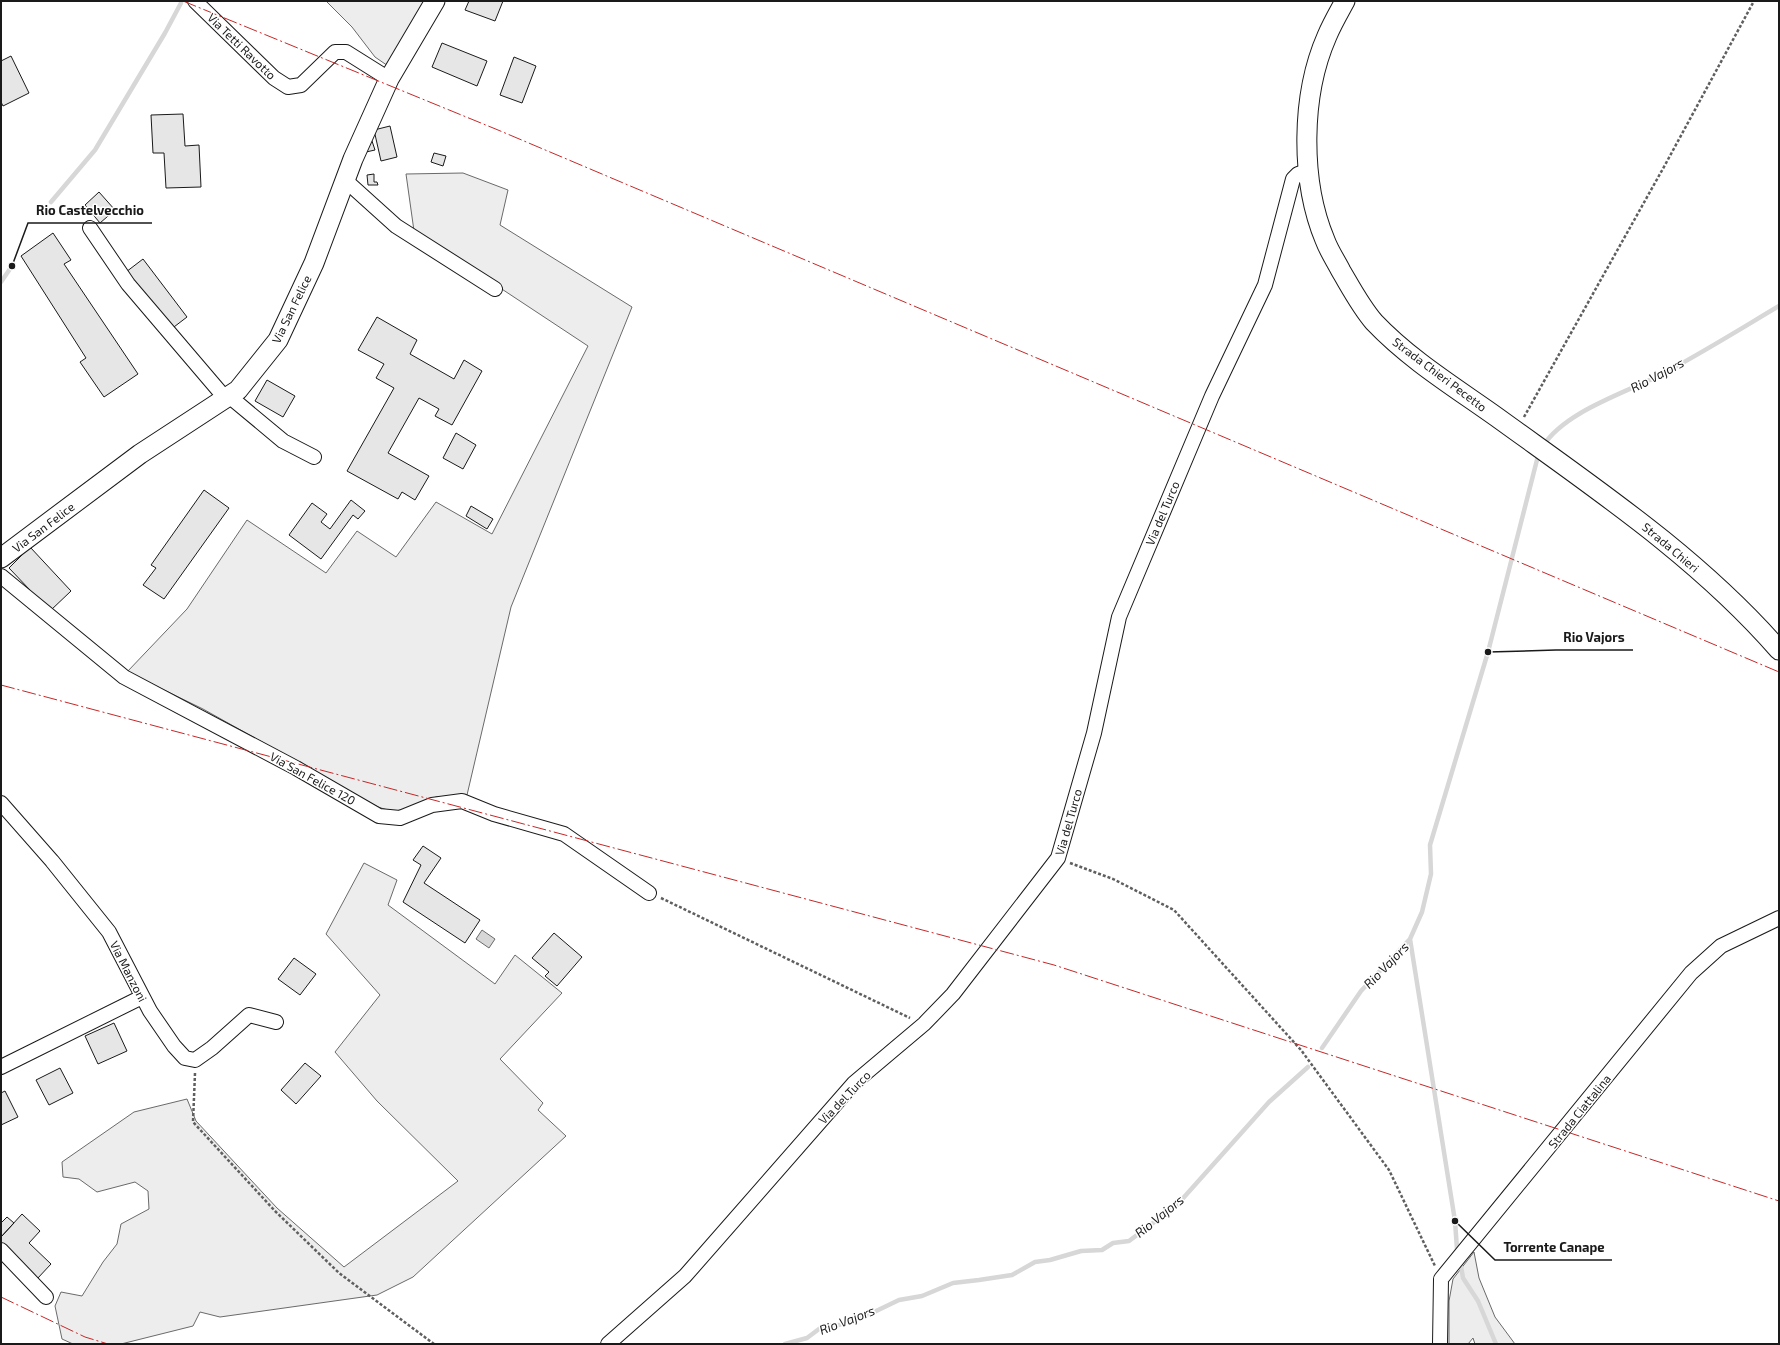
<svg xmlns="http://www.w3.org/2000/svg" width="1780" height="1345" viewBox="0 0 1780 1345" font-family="'Exo 2',sans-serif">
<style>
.built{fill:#ededed;stroke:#6a6a6a}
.water{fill:#d7d7d7;stroke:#6a6a6a}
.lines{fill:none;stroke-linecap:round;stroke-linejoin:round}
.stream{stroke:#d7d7d7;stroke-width:4.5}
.building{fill:#e6e6e6;stroke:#1a1a1a}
.street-casing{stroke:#1a1a1a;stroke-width:16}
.secondary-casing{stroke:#1a1a1a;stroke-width:21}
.path{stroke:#5f5f5f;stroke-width:2.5;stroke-dasharray:3 2;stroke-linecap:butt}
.street{stroke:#fff;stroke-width:14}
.secondary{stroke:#fff;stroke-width:19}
.power{stroke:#c62828;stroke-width:1;stroke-dasharray:14 3 2 3;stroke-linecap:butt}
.labels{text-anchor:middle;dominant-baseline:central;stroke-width:3;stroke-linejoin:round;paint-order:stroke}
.street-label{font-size:12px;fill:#1a1a1a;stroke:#fff}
.water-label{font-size:13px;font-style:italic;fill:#1a1a1a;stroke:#fff}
.leader{fill:none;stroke:#1a1a1a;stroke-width:1.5}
.callout-dot{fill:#1a1a1a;stroke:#fff;stroke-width:1.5}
.callout-label{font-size:13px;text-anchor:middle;font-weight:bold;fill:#1a1a1a;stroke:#fff;stroke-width:3;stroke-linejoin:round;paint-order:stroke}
</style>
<rect width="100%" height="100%" fill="#fff"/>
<path class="built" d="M326,1H430L391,68L375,57L352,27Z
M463,173L508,190L500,225L632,307L511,607L467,795L436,797L397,813L378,807L203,709L127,672L187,609L247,520L326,573L357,531L396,557L436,502L492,534L588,346L414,231L406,174Z
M364,863L397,880L388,905L495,984L515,955L562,993L500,1059L543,1103L538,1110L566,1136L413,1277L377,1295L220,1317L200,1312L193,1326L121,1344H73L62,1339L55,1306L61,1292L82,1296L103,1262L117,1244L121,1224L149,1209L148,1191L135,1182L97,1192L79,1179L63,1177L62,1162L134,1112L187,1099L196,1121L277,1208L344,1267L458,1181L377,1101L335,1052L380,995L326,934Z
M1474,1252L1479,1278L1495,1317L1515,1344H1475L1473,1338L1468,1344H1449V1301L1453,1279Z"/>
<path class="water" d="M482,930L495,939L489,948L476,939Z"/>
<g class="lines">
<path class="stream" d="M51,202L95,150L165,33L181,3
M1,282L12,266
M1543,446C1566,410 1629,392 1666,372C1705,351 1742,328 1779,306
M1410,939L1455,1221L1457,1249
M1322,1048L1361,991L1410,939L1422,912L1431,874L1430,845L1488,652L1539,452
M1461,1266L1463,1278L1478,1301L1496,1344
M785,1344L807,1338L823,1326L839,1325L872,1313L899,1300L922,1296L953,1283L979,1280L1012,1275L1035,1262L1050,1260L1081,1251L1102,1250L1113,1243L1129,1241L1177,1205L1269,1102L1308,1067"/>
</g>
<path class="building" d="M469,1H503L495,21L465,10Z
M442,43L487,61L477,86L432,67Z
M11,56L29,93L3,106L1,102V61Z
M514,57L536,66L522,103L500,95Z
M183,114L185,146L199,145L201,187L166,188L164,153H153L151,115Z
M390,126L397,157L381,161L374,130Z
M372,141L375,150L366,152L364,144Z
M434,153L446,156L443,166L431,162Z
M374,174V182H377L378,185H368L367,175Z
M99,192L115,210L100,223L85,205Z
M53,233L71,260L64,264L138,374L104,397L80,362L86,358L21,256Z
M143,259L187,317L170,330L126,272Z
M377,317L417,340L410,354L454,379L464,360L482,371L452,425L435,416L439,409L419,398L388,453L429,476L415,500L402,492L398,499L347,471L394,388L376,378L384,364L358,350Z
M267,380L295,396L283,417L255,401Z
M456,433L476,445L463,469L443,458Z
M204,490L229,508L164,599L143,585L156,568L151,565Z
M351,500L365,511L358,519L353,515L321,559L289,535L312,503L327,514L321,522L330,529Z
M471,506L493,519L487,529L466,516Z
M30,547L71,591L50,611L9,568Z
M423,846L441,858L424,883L480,920L465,943L403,902L421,865L413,860Z
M554,933L582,957L557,986L545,976L549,972L532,958Z
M294,958L316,974L300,995L278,979Z
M114,1023L127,1051L98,1064L85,1036Z
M305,1063L321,1076L296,1104L281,1090Z
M60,1068L73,1093L49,1105L36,1080Z
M5,1091L18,1117L1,1125V1093Z
M22,1214L40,1231L29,1243L51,1264L37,1279L1,1244V1237Z
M7,1217L14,1223L1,1237V1223Z"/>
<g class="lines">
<defs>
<path id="street" d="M195,1L274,78L288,87L301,85L335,52H346L389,79
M345,180L396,226L495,289
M90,228L128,284L226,399
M229,396L283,441L314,457
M1,576L124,677L296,768L379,816L400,818L432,805L462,801L494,814L564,834L649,893
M1,803L52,861L109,932L150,1011L174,1046L185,1058L195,1060L212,1048L249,1015L276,1022
M1,1067L142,997
M1,1250L46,1297
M608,1344L685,1276L854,1083L924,1024L953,994L1058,858L1094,733L1119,617L1212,396L1265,285L1293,179L1298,174L1309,170
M1440,1344L1441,1279L1691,973L1721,946L1779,918"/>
<path id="secondary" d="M1345,1C1339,12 1332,24 1327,36C1301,95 1300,180 1325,240C1329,251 1336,261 1341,271C1351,288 1361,307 1374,322C1410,360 1456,388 1498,418C1596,489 1699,558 1779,650
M1,558L140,454L238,390L278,340L314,263L353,159L389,79L435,1"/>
</defs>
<use href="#street" class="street-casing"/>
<use href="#secondary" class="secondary-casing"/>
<path class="path" d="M1524,417L1665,165L1754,1
M1070,863L1113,879L1174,910L1301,1050L1389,1170L1435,1266
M661,898L910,1018
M195,1073L193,1122L275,1211L339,1273L434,1344"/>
<use href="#street" class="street"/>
<use href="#secondary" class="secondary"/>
<path class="power" d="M183,1L498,130L1779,672
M1,685L1054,965L1779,1201
M1,1297L85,1337L108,1344"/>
</g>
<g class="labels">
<g class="street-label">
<text transform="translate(242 46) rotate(44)">Via Tetti Ravotto</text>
<text transform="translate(291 309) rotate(-64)">Via San Felice</text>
<text transform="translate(1440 374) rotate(37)">Strada Chieri Pecetto</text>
<text transform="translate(1162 513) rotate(-67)">Via del Turco</text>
<text transform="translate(43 527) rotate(-37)">Via San Felice</text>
<text transform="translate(1671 547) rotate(40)">Strada Chieri</text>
<text transform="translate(313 778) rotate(29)">Via San Felice 120</text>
<text transform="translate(1068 822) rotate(-74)">Via del Turco</text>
<text transform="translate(129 971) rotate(63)">Via Manzoni</text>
<text transform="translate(844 1097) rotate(-46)">Via del Turco</text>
<text transform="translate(1579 1111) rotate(-51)">Strada Ciattalina</text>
</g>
<g class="water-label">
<text transform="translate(1657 375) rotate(-28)">Rio Vajors</text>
<text transform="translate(1386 965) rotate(-46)">Rio Vajors</text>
<text transform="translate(1159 1216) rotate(-39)">Rio Vajors</text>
<text transform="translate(847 1320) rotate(-21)">Rio Vajors</text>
</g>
</g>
<path class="leader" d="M12 266L28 223H152M1488 652L1556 650H1633M1455 1221L1495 1260H1612"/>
<g class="callout-dot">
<circle cx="12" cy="266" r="4"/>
<circle cx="1488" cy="652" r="4"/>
<circle cx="1455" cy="1221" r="4"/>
</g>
<g class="callout-label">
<text x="90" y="215">Rio Castelvecchio</text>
<text x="1594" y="642">Rio Vajors</text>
<text x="1554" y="1252">Torrente Canape</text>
</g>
<rect width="1780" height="1345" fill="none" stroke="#1a1a1a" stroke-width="4"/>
</svg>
